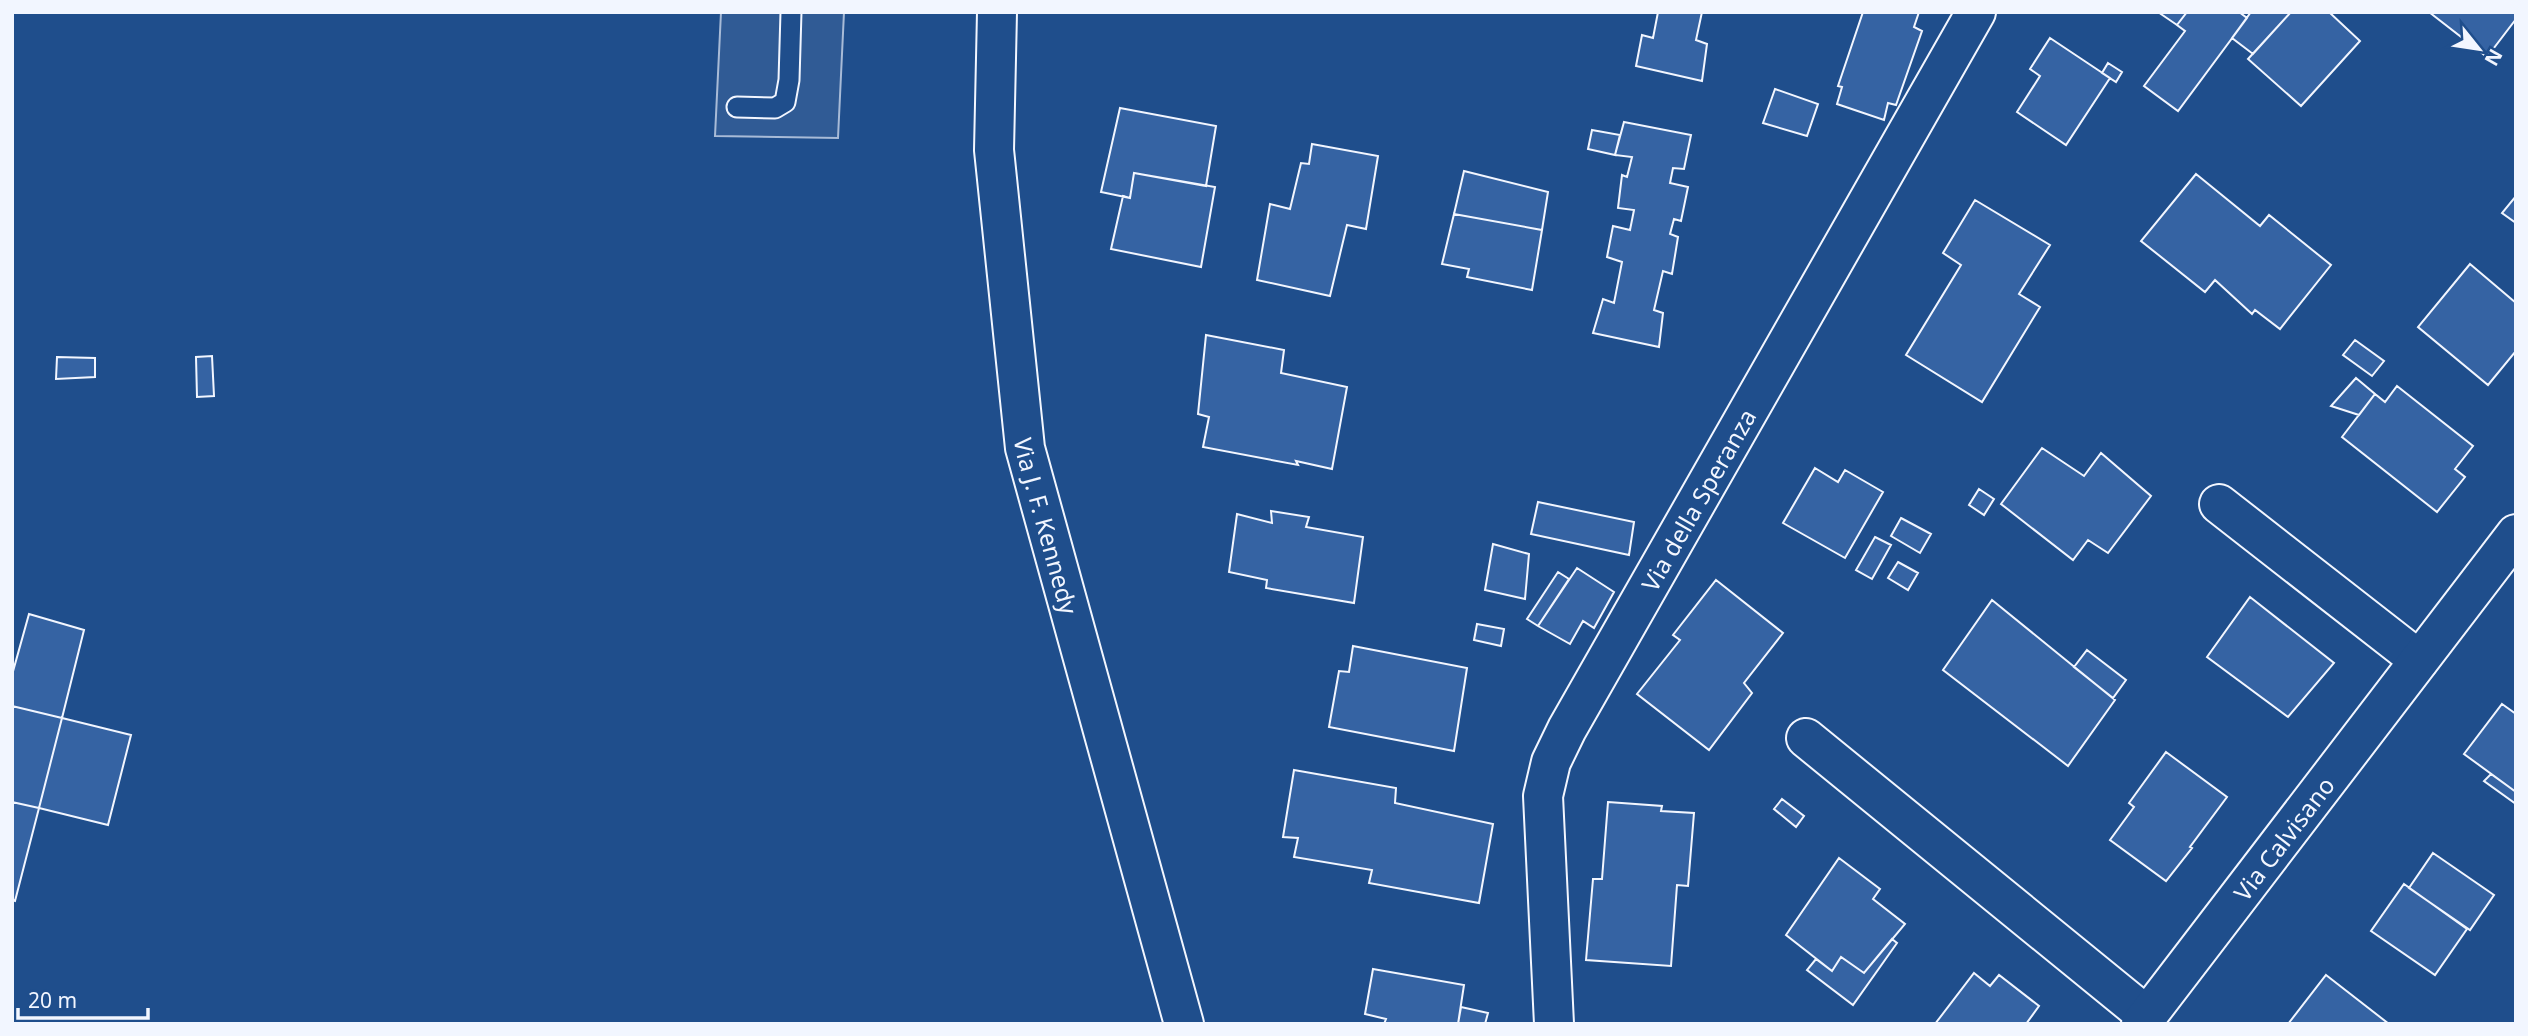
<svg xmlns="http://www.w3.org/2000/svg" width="2528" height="1036" viewBox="0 0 2528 1036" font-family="'Noto Sans',sans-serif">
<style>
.parking{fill:#305b95;stroke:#a8bbd7;stroke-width:2}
.building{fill:#3563a3;stroke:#f2f6ff;stroke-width:2}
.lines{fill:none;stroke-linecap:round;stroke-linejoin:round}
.service-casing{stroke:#f2f6ff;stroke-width:23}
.minor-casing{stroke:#f2f6ff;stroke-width:42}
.tertiary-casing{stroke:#f2f6ff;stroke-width:42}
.service{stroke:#1f4e8c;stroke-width:19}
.minor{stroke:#1f4e8c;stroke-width:38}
.tertiary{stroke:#1f4e8c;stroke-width:38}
.labels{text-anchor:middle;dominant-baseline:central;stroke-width:5;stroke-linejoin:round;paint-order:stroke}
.street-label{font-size:24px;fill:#f2f6ff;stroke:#1f4e8c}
</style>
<rect width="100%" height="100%" fill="#1f4e8c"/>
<path class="parking" d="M721,12H844L838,138L715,136Z"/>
<path class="building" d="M1658,12H1702L1696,40L1707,44L1702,81L1636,66L1642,35L1653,38Z
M1863,12H1919L1914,27L1922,31L1896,105L1888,103L1884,120L1837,104L1842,87L1838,86Z
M2158,12H2187L2177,25Z
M2187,12H2239L2247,18L2178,111L2144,86L2185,31L2177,25Z
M2251,12H2291L2253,54L2232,38Z
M2291,12H2329L2360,41L2301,106L2248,59Z
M2429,12H2516V19L2487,57Z
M2050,38L2110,78L2066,145L2017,112L2040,76L2030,69Z
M2108,63L2122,72L2116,82L2102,73Z
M1775,89L1818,104L1807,136L1763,123Z
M1120,108L1216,126L1206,186L1134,173L1130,198L1101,192Z
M1624,122L1691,135L1684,169L1673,168L1670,183L1688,187L1681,221L1674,219L1670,234L1678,237L1672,274L1663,271L1654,310L1663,313L1659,347L1593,333L1603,299L1614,303L1622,262L1607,257L1613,226L1630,230L1634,210L1618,208L1622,175L1627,177L1632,157L1615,155Z
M1592,130L1620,135L1615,155L1588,149Z
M1312,144L1378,156L1366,229L1347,225L1330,296L1257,280L1270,204L1290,209L1301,163L1309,164Z
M1464,171L1548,192L1542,230L1454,214Z
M1134,173L1215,187L1201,267L1111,249L1123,196L1130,198Z
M2196,174L2260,226L2269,215L2331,265L2280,329L2255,310L2252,314L2215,280L2205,292L2141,241Z
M2516,196V223L2502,213Z
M1975,200L2050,245L2019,294L2040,307L1982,402L1906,355L1961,265L1943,253Z
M1454,214L1542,230L1532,290L1467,277L1469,269L1442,264Z
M2470,264L2516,303V351L2488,385L2418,327Z
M1206,335L1284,350L1281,373L1347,387L1332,469L1296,461L1298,465L1203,447L1209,417L1198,414Z
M2355,340L2384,361L2372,376L2343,355Z
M212,356L214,396L197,397L196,357Z
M57,357L95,358V377L56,379Z
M2356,378L2375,394L2359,415L2331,406Z
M2397,386L2473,446L2455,469L2465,477L2437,512L2342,437L2375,394L2385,402Z
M2042,448L2084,476L2101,453L2151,496L2108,553L2088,540L2073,560L2001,504Z
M1815,468L1838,482L1845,470L1883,492L1845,558L1783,523Z
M1979,489L1994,499L1984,515L1969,505Z
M1538,502L1634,522L1629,555L1531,534Z
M1271,511L1309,517L1306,527L1363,537L1354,603L1266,588L1267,580L1229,572L1237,514L1272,523Z
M1901,518L1931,534L1920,553L1891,536Z
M1875,537L1891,545L1872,579L1856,570Z
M1493,544L1529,554L1525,599L1485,590Z
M1898,562L1918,573L1908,590L1888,578Z
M1577,568L1614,592L1594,628L1583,621L1570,644L1538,626Z
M1558,572L1569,579L1538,626L1527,619Z
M1716,580L1783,633L1744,683L1752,693L1709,750L1637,694L1680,640L1673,635Z
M2250,597L2334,663L2288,717L2207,657Z
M1992,600L2115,700L2068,766L1943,670Z
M29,614L84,630L62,718L12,706V675Z
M1477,624L1504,629L1501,646L1474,640Z
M1353,646L1467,668L1454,751L1329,727L1339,671L1349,672Z
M2087,650L2126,680L2113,698L2074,667Z
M2502,704L2516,714V792L2464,754Z
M12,706L62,718L39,808L12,802Z
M62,718L131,735L108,825L39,808Z
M2166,752L2227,797L2190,847L2192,848L2166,881L2110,840L2134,807L2129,803Z
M1294,770L1396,788L1395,803L1493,824L1479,903L1369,883L1372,870L1294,857L1298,838L1283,837Z
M2491,774L2516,792V804L2484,781Z
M1782,799L1804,816L1796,827L1774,809Z
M12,802L39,808L15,901L12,900Z
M1608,802L1662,806L1661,811L1694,813L1688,886L1677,885L1671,966L1586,960L1593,879H1602Z
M2433,853L2494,895L2470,930L2409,888Z
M1839,858L1880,889L1873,899L1905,924L1864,973L1841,957L1832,971L1786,935Z
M2404,884L2467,929L2435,975L2371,931Z
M1892,939L1897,943L1853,1005L1807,970L1816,959L1832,971L1841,957L1864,973Z
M1373,969L1464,985L1458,1024H1384L1386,1019L1365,1014Z
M1974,973L1990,986L1999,975L2039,1006L2026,1024H1935Z
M2326,975L2389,1024H2288Z
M1461,1007L1488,1013L1485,1024H1458Z"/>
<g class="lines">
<defs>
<path id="service" d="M737,107L775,108L785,102L789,80L791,12"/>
<g id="minor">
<path d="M2219,504L2419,660"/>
<path d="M1806,738L2147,1016"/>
<path id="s1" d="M1554,1024L1543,796L1551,762L1567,729L1976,12"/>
<path id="s2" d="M2141,1024L2516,534"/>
</g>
<g id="tertiary">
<path id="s3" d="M997,12L994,150L1025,448L1184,1024"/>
</g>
</defs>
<use href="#service" class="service-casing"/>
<use href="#minor" class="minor-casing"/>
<use href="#tertiary" class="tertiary-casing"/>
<use href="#service" class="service"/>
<use href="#minor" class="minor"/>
<use href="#tertiary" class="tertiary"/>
</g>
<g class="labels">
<g class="street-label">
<text stroke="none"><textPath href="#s1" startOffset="564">Via della Speranza</textPath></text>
<text stroke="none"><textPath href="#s3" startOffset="518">Via J. F. Kennedy</textPath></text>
<text stroke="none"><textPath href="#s2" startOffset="234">Via Calvisano</textPath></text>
</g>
</g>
<rect width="2528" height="1036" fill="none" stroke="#f2f6ff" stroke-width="28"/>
<g transform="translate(2479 49) rotate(120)" stroke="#1f4e8c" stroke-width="5" paint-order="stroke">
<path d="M0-5L12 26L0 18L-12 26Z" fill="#f2f6ff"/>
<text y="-10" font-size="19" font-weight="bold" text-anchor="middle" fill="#f2f6ff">N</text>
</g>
<path d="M18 1008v10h130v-10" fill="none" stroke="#f2f6ff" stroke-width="3.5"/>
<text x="28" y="1008" font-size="21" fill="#f2f6ff" stroke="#1f4e8c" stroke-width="5" paint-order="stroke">20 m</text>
</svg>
